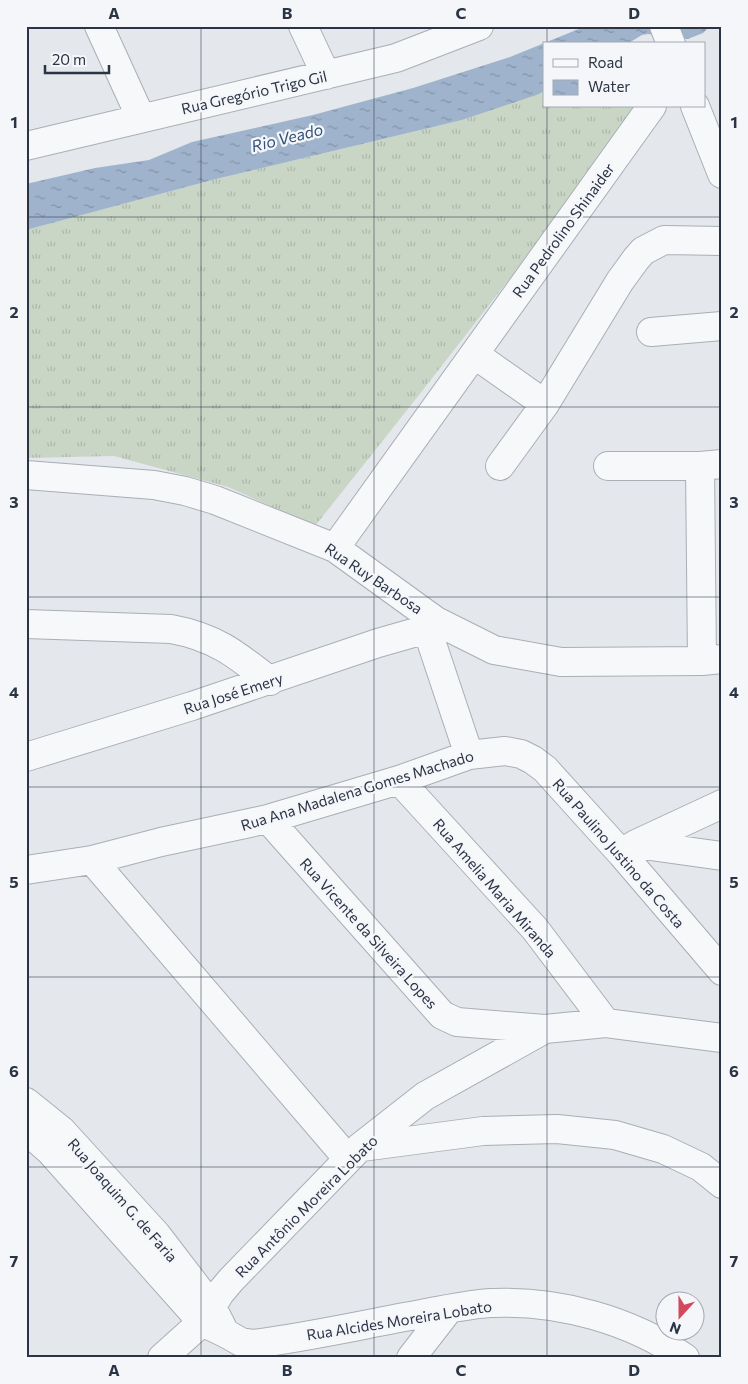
<svg xmlns="http://www.w3.org/2000/svg" width="748" height="1384" viewBox="0 0 748 1384" font-family="Commissioner,sans-serif">
<style>
.grass{fill:url(#grass-tufts)}
.water{fill:url(#water-ripples)}
.lines{fill:none;stroke-linecap:round;stroke-linejoin:round}
.minor-casing{stroke:#a9aeb7;stroke-width:30}
.minor{stroke:#f7f8fa;stroke-width:28}
.grid{fill:none;stroke:#2b3445;stroke-width:1;stroke-opacity:0.55}
.labels{text-anchor:middle;dominant-baseline:central;stroke-width:4.5;stroke-linejoin:round;paint-order:stroke}
.street-label{font-size:15px;fill:#2b3445;stroke:#f4f6f9}
.water-label{font-size:16px;font-style:italic;fill:#34527a;stroke:#f4f6f9}
.neatline{fill:none;stroke:#2b3445;stroke-width:2}
.grid-label{font-size:16px;text-anchor:middle;font-weight:bold;fill:#2b3445}
</style>
<defs>
<pattern id="grass-tufts" width="24" height="20" patternUnits="userSpaceOnUse" patternTransform="scale(1.25)"><rect width="24" height="20" fill="#c9d6c5"/><path d="M3 7l-1-3M5 7V3M7 7l1-3M15 17l-1-3M17 17v-4M19 17l1-3" fill="none" stroke="#adb8ab"/></pattern>
<pattern id="water-ripples" width="26" height="14" patternUnits="userSpaceOnUse" patternTransform="scale(1.25)"><rect width="26" height="14" fill="#9fb4cc"/><path d="M2 4q2-2 4 0t4 0M15 11q2-2 4 0t4 0" fill="none" stroke="#8293a7"/></pattern>
</defs>
<rect width="100%" height="100%" fill="#e4e7ec"/>
<path class="grass" d="M544,91V106H639C535,249 425,388 315,526L228,487L114,456L26,458V230L216,179L462,120Z"/>
<path class="water" d="M586,26H710L703,33L688,39L648,34L642,35L627,44H544V91L539,94L462,120L216,179L26,230V184L95,168L149,160L192,142L313,115L413,88L510,57Z"/>
<g class="lines">
<defs>
<path id="minor" d="M99,26L141,118
M303,26L326,75
M664,26L671,44
M695,106L722,174
M26,146L396,58L479,26
M651,332L722,326
M474,354L545,404
M500,466L545,404L620,281L636,259L643,251L664,240L722,241
M608,466H700L722,464
M700,466L702,661
M26,475L154,485L185,491L215,500L335,548L436,621L494,650L561,662L702,661L722,659
M335,548L652,106
M26,624L171,629C215,637 236,654 270,681
M427,629L469,755
M26,757L192,706L378,643L427,629L436,621
M399,780L535,929L606,1023
M268,819L442,1015L457,1022L545,1029L606,1023L722,1038
M636,844L722,856
M621,853L636,844L722,804
M92,860L348,1159
M26,870L92,860L161,842L268,819L399,780L469,755L505,751L521,754L533,760L545,769L621,853L722,971
M26,1102L62,1131L156,1234L212,1307L225,1333L202,1322L50,1151L26,1130
M362,1147L483,1131L557,1129L615,1135L663,1149L701,1167L722,1184
M225,1333L241,1342L253,1344C309,1337 365,1324 421,1314C444,1310 468,1304 492,1303C558,1300 631,1320 685,1358
M162,1358L202,1322L220,1293L231,1280L360,1147L425,1096L545,1029
M411,1358L449,1309"/>
</defs>
<use href="#minor" class="minor-casing"/>
<use href="#minor" class="minor"/>
</g>
<path class="grid" d="M201,26V1358M374,26V1358M547,26V44M547,106V1358M26,217H722M26,407H722M26,597H722M26,787H722M26,977H722M26,1167H722"/>
<g class="labels">
<g class="street-label">
<text transform="translate(254 92) rotate(-13)">Rua Gregório Trigo Gil</text>
<text transform="translate(563 230) rotate(-54)">Rua Pedrolino Shinaider</text>
<text transform="translate(374 578) rotate(34)">Rua Ruy Barbosa</text>
<text transform="translate(233 693) rotate(-18)">Rua José Emery</text>
<text transform="translate(357 790) rotate(-17)">Rua Ana Madalena Gomes Machado</text>
<text transform="translate(619 853) rotate(49)">Rua Paulino Justino da Costa</text>
<text transform="translate(495 888) rotate(49)">Rua Amelia Maria Miranda</text>
<text transform="translate(369 933) rotate(48)">Rua Vicente da Silveira Lopes</text>
<text transform="translate(123 1200) rotate(49)">Rua Joaquim G. de Faria</text>
<text transform="translate(306 1206) rotate(-45)">Rua Antônio Moreira Lobato</text>
<text transform="translate(399 1320) rotate(-9)">Rua Alcides Moreira Lobato</text>
</g>
<g class="water-label">
<text transform="translate(287 137) rotate(-14)">Rio Veado</text>
</g>
</g>
<rect width="748" height="1384" fill="none" stroke="#f4f6f9" stroke-width="55"/>
<rect x="543" y="42" width="162" height="65" fill="#f4f6f9" stroke="#a4a8b1"/>
<rect x="553" y="59" width="25" height="8" fill="#f7f8fa" stroke="#a4a8b1"/>
<text x="588" y="68" font-size="15" fill="#2b3445">Road</text>
<rect x="553" y="80" width="25" height="15" fill="url(#water-ripples)" stroke="#a4a8b1"/>
<text x="588" y="92" font-size="15" fill="#2b3445">Water</text>
<g transform="translate(680 1316) rotate(201)"><circle r="24" fill="#f4f6f9" stroke="#a4a8b1"/>
<path d="M0-4L9 19L0 12L-9 19Z" fill="#d1495b"/>
<text y="-8" font-size="14" font-weight="bold" text-anchor="middle" fill="#2b3445">N</text>
</g>
<path d="M45 65v8h64v-8" fill="none" stroke="#2b3445" stroke-width="2.5"/>
<text x="52" y="65" font-size="15" fill="#2b3445" stroke="#f4f6f9" stroke-width="4" paint-order="stroke">20 m</text>
<rect x="28" y="28" width="692" height="1328" class="neatline"/>
<g class="grid-label">
<text x="114" y="19">A</text>
<text x="287" y="19">B</text>
<text x="461" y="19">C</text>
<text x="634" y="19">D</text>
<text x="14" y="128">1</text>
<text x="734" y="128">1</text>
<text x="14" y="318">2</text>
<text x="734" y="318">2</text>
<text x="14" y="508">3</text>
<text x="734" y="508">3</text>
<text x="14" y="698">4</text>
<text x="734" y="698">4</text>
<text x="14" y="888">5</text>
<text x="734" y="888">5</text>
<text x="14" y="1077">6</text>
<text x="734" y="1077">6</text>
<text x="14" y="1267">7</text>
<text x="734" y="1267">7</text>
<text x="114" y="1376">A</text>
<text x="287" y="1376">B</text>
<text x="461" y="1376">C</text>
<text x="634" y="1376">D</text>
</g>
</svg>
